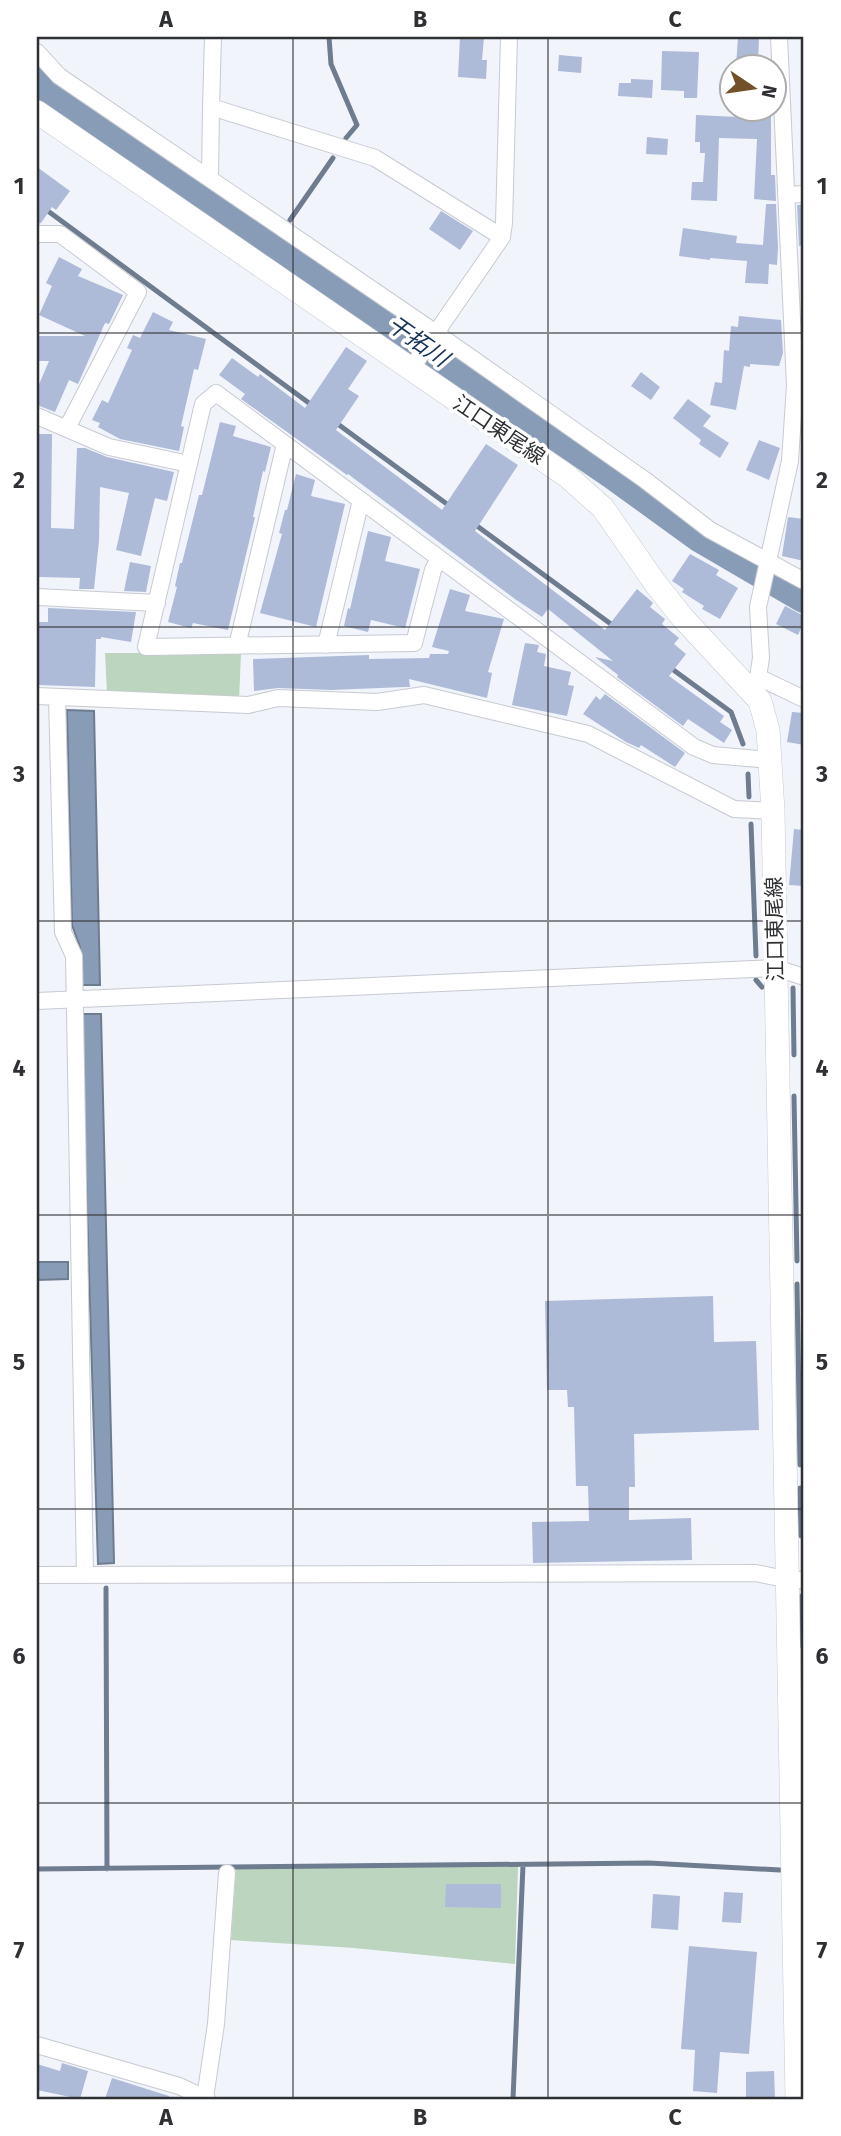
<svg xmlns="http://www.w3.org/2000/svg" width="841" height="2136" viewBox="0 0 841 2136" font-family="'Fira Sans','Noto Sans JP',sans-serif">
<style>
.green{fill:#bcd5be}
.water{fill:#899cb7;stroke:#6e7c8f;stroke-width:2}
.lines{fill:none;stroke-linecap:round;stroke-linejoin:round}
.stream{stroke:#6e7c8f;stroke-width:5}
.river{stroke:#899cb7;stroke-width:32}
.building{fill:#adbad8}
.street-casing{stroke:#c7cad1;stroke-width:18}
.secondary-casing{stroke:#c7cad1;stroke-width:24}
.street{stroke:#fff;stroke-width:16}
.secondary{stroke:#fff;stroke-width:23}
.grid{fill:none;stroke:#2f3033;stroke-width:2;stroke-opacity:0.55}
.labels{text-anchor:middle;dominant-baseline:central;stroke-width:7;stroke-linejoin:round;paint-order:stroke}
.street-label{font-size:21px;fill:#2f3033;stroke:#fff}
.water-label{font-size:23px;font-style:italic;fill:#173358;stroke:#fff}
.neatline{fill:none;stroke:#2f3033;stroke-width:2.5}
.grid-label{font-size:23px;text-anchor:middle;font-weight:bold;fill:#2f3033}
</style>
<rect width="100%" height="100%" fill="#f1f4fb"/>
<path class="green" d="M105,653H241L239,701L107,693Z
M518,1866L515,1964L354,1948L231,1940L236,1868Z"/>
<path class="water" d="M67,710L94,711L100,985H81L80,947L72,925Z
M81,1014H101L114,1563L98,1564Z
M37,1262H68V1279L37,1280Z"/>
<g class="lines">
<path class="stream" d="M329,37L331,64L357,125L346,138
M37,203L313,406
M290,220L333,158
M335,422L451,507
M473,523L615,627
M668,666L731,712L743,744
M748,774L749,797
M751,824L756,956
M756,980L762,987
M793,988L794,1055
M794,1096L797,1261
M797,1284L800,1465
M800,1488L801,1536
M106,1588L107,1869
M802,1596V1646
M803,1672V1683
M803,1704L804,1748
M804,1763V1766
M37,1869L649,1863L780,1870
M513,2099L523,1865"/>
<path class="river" d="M37,77L48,87L614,474L701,537L804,597"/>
</g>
<path class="building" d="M460,37H484L482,60H487L486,79L458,77Z
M738,37H759L758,66H736Z
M662,51L699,52L697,98H684V91L661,90Z
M559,55L582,57L581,73L558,71Z
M631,79L653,80L652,98L618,96L619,83H631Z
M738,113L771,114V175H775L776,201L754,199L757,139L719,138L717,201L691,200L692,182H703L705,153H700V142H695L696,115L738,117Z
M647,137L668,139L667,155L646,154Z
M37,167L70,191L56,210L52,207L41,223L37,224Z
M766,204H776L778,248L777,265L769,264L768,284L745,283L747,261L710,258V260L679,256L683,228L737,236L736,243L763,245Z
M797,205H804V245L799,246Z
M441,211L473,231L460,250L429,229Z
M59,257L82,269L78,276L123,295L109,324L105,323L78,384L69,380L55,412L37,405V389L49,361H37V336H85L39,315L52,286L46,283Z
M153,312L173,322L169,330L206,339L198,370L194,369L181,426L184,427L179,451L120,439L98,427L100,423L92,420L102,400L108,403L132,350L127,348L133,335L140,338Z
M739,316L781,320L783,353L779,366L750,364V367L744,366L736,410L710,405L715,382L722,383L724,350L729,351L731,326L738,327Z
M346,347L367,361L348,389L359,396L336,430L442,510L486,444L518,465L475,531L605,630L637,589L651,601L653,603L650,607L665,619L662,624L679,638L674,644L686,654L669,676L724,716L720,722L732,730L724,743L688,719L683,726L617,677L618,675L595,657L613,661L548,609L542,617L515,599L348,474L347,475L241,399L245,394L219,375L232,358L258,377L260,374L305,408Z
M641,372L660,387L651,400L631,386Z
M688,399L711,416L703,426L729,443L720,458L699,444L701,440L673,418Z
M220,422L236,426L233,436L271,447L265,472L263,471L253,517H255L228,630L193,623L191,628L168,622L177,587L175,586L180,563H182L199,495H202Z
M37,434H52L51,528L74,529L77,448H85L107,457L174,472L167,501L155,498L141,556L116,550L129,493L100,487L99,541L94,589H79L80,578L38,577Z
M759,440L780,448L769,480L746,470Z
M296,474L315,480L311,496L345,504L316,627L260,613L282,534L279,533L285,510H287Z
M788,517L804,519V561L782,556Z
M368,531L391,537L385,561L420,569L405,628L371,620L368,632L344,626L348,608L350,609Z
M690,554L719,570L716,575L738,588L720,619L702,609L704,606L682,592L684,589L672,581Z
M130,562L151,566L146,592L124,591Z
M450,589L470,595L465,611L504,619L488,672L492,673L487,698L409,679L410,687H404L331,690L278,688L254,691L253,659L369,655V659L429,658L430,654H448L449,651L432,647Z
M785,606L804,616V622L798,635L776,624Z
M48,608L136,612L131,642L101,637V639H96L95,687L38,685L39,654H37V622H48Z
M525,643L539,645L537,652L546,654L544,666L571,672L568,685L574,686L567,716L512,705Z
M605,694L685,753L675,767L641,745L639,748L626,742L583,714L596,696L600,700Z
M792,712L804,713V745L787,742Z
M794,829L804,830V886L789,885Z
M713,1296L714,1342L756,1341L759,1430L634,1434L635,1487H629V1520L691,1518L692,1560L533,1563L532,1522L589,1521L588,1486H576L574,1407H568L567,1390H547L545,1301Z
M446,1884H501V1908L445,1907Z
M724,1892L743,1893L741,1923L722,1922Z
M653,1894L680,1896L678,1930L651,1928Z
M689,1946L757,1952L749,2054L720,2052L717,2093L693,2091L695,2050L681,2049Z
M62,2063L88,2071L80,2099L37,2090V2064L60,2071Z
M774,2071L775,2099H746V2072Z
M112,2078L169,2096V2099H105Z"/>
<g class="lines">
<defs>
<path id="street" d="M213,37L211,107L375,158L502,237
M37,52L59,76L436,333L645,480L710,530L804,581
M210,179L211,107
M786,195L804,194
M37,234H60L138,292L67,428
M411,369L502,237L504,223L509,37
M37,416L109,447L189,464
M439,558L433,570L414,643L146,647L203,404L216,393C375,511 534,629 694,747L713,755L770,760
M37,597L157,603
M326,645L361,500
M237,646L285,444
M758,677L804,699
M749,687L758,677L761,658L758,607L790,461L795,385L779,37
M37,696L248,705L278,698L377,702L424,695L588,734L734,809L773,811
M57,697L63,932L74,956L85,1575
M37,1001L776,968L804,977
M37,1575L756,1573L789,1580H804
M37,2045L179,2086L207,2099
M205,2098L216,2024L227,1873"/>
<path id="secondary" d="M37,112L567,476L603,508L655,583L682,617L760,701L768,730L773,811L797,2099"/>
</defs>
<use href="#street" class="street-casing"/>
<use href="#secondary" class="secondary-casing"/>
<use href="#street" class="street"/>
<use href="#secondary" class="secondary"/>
</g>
<path class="grid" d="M293,37V2099M548,37V2099M37,333H804M37,627H804M37,921H804M37,1215H804M37,1509H804M37,1803H804"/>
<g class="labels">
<g class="street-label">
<text transform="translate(499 430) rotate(34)">江口東尾線</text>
<text transform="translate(775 929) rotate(-91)">江口東尾線</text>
</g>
<g class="water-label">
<text transform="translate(418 341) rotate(35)">干拓川</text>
</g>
</g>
<rect width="841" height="2136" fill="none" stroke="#ffffff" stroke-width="77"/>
<g transform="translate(753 88) rotate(103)"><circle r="33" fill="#ffffff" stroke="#acacad" stroke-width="2"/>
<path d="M0-5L12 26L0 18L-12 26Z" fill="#725128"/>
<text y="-10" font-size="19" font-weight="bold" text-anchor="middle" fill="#2f3033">N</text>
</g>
<rect x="38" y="38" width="764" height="2060" class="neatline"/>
<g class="grid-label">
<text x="166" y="27">A</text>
<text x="420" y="27">B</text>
<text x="675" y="27">C</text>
<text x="19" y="194">1</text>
<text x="822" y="194">1</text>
<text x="19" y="488">2</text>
<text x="822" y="488">2</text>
<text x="19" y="782">3</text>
<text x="822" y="782">3</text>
<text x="19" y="1076">4</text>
<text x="822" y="1076">4</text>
<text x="19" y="1370">5</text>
<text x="822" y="1370">5</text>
<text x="19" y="1664">6</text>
<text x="822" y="1664">6</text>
<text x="19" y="1958">7</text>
<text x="822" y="1958">7</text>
<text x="166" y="2125">A</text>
<text x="420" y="2125">B</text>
<text x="675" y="2125">C</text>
</g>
</svg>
